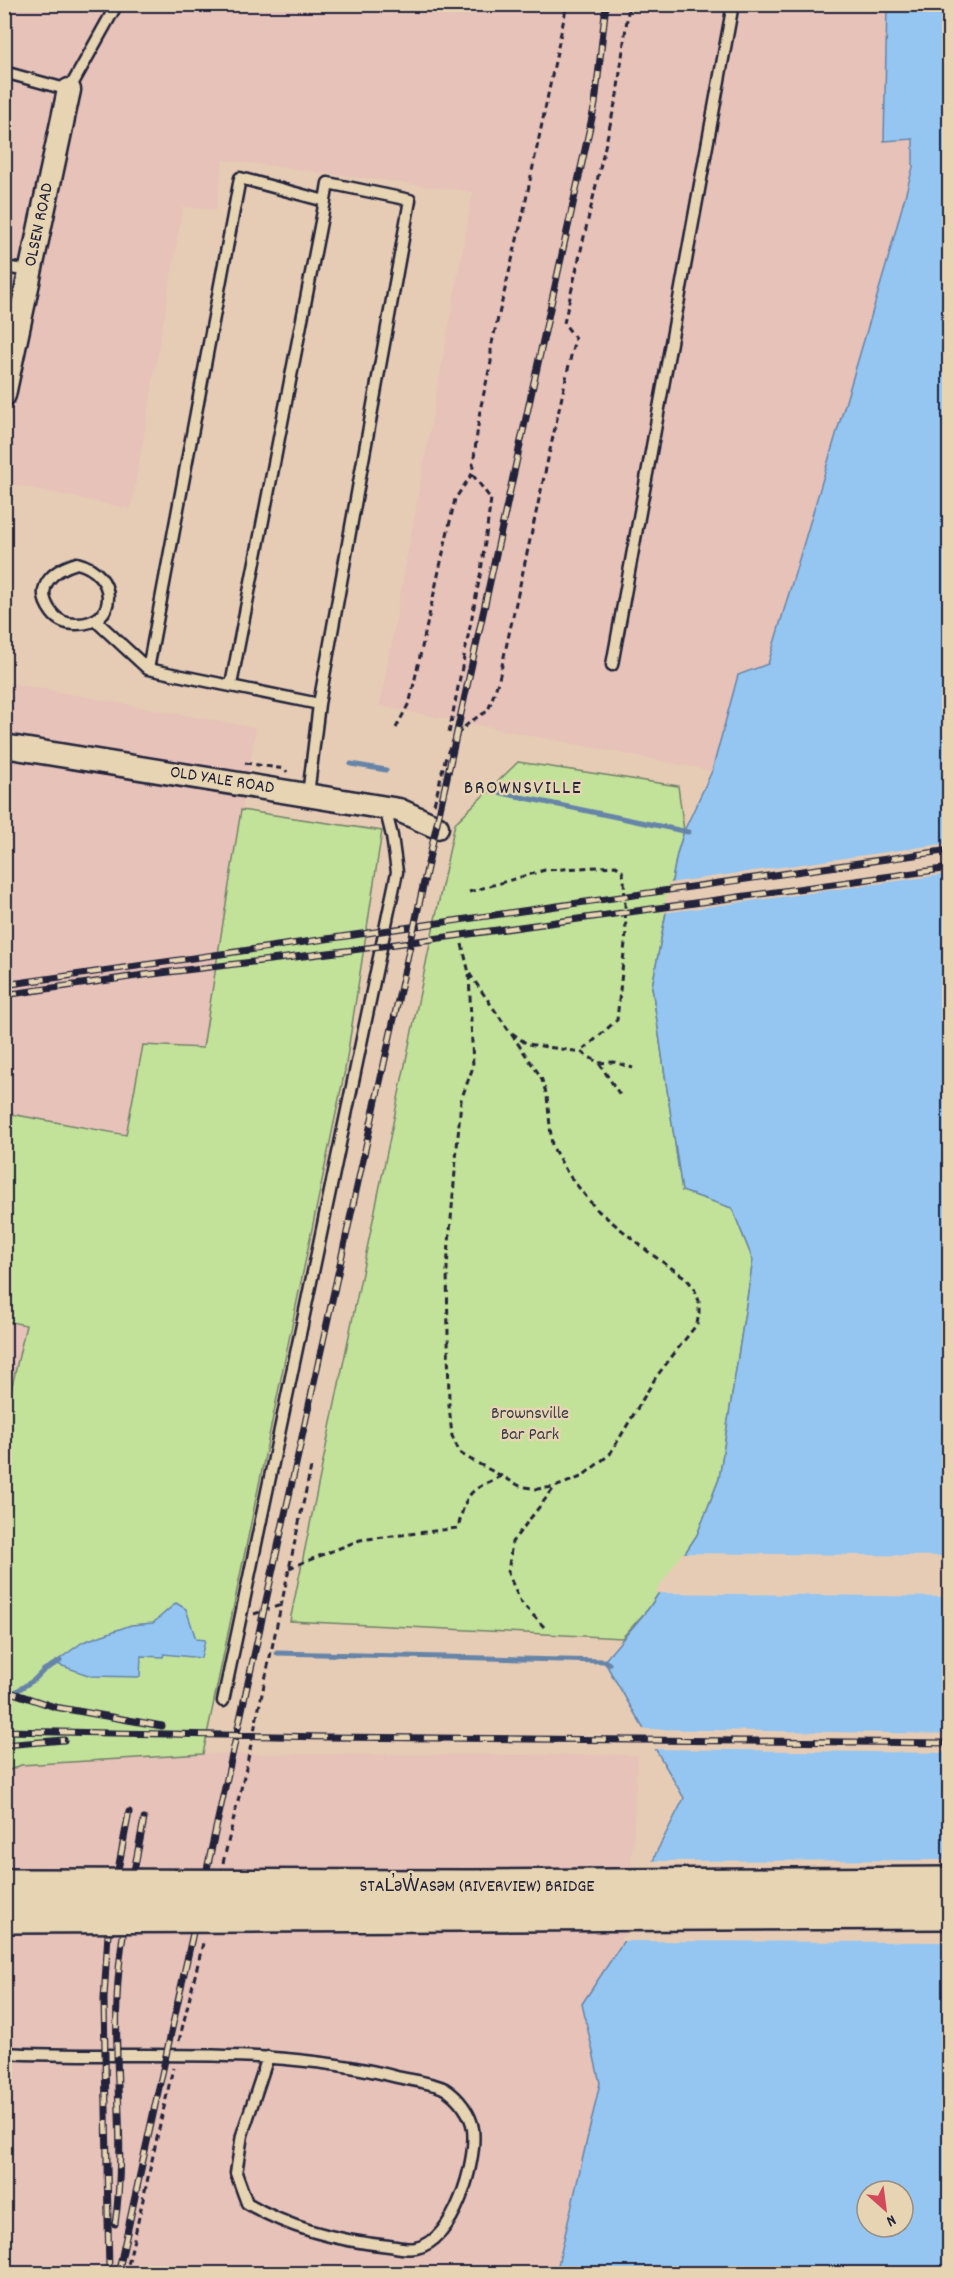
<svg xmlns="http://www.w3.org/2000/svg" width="954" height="2278" viewBox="0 0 954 2278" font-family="Dekko,sans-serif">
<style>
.built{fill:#e6c2b8}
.green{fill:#c2e199;stroke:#72826a;stroke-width:1.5}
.water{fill:#94c6f1;stroke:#6684a8;stroke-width:1.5;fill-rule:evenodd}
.pier{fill:#e6ccb5}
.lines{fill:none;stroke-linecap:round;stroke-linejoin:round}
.stream{stroke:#6684a8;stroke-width:5}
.lane-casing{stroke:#22223b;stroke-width:15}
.street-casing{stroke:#22223b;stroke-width:27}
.path{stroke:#22223b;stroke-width:3;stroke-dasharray:6 4.5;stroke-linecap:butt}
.lane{stroke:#e6d4b2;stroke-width:10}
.street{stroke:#e6d4b2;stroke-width:22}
.rail-casing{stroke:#22223b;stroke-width:7}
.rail{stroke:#e6d4b2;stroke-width:4.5;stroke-dasharray:14;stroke-linecap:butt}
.primary-bridge-casing{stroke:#22223b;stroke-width:38;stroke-linecap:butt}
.primary-bridge{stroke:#e6d4b2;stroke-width:33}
.labels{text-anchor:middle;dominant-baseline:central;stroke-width:5;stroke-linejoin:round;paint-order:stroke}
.street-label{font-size:18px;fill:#22223b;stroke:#e6d4b2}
.park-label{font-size:18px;fill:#3a3f49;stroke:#e6d4b2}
.neighbourhood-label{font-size:20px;letter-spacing:1.5px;fill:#22223b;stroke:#e6d4b2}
</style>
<rect width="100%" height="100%" fill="#e6ccb5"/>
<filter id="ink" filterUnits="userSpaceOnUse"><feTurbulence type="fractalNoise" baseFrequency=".0167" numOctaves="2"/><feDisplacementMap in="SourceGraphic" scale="12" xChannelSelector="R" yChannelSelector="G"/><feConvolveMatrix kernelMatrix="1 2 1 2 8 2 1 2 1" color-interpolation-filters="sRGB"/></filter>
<g filter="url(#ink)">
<path class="built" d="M5,5H887L884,140L913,139V167L886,266L768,664L738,675L712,771L380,706L473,192L223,160L216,210L183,207L131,509L5,483Z
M4,682L256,728L203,1048L143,1045L127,1135L5,1113Z
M5,1321L26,1324L5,1421Z
M203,1754L638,1755L627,1936L582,2004L600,2083L556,2273L5,2274V1772L21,1765Z"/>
<path class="green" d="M518,762L678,786L684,831L677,854L652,987L682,1191L732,1208L753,1260L719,1479L697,1535L649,1608L622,1638L290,1621L455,823Z
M241,810L382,831L345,1070L203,1754L21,1765L5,1772L4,1421L26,1325L5,1321V1113L126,1135L143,1045L203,1048Z"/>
<path class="water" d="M887,5H949V2273L556,2274L600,2083L582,2004L627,1936L656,1853L684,1798L604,1661L649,1608L697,1535L719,1479L753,1260L732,1208L682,1191L652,987L677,854L684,831L712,771L738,675L768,664L886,266L913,167V139L884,141ZM867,2191H903V2227H867Z
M176,1603L186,1609L196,1639L205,1640L201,1658L164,1654L163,1657L141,1656L140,1677L91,1676L54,1663L83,1642L131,1625L153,1623Z"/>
<path class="pier" d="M949,843V874L663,913L669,883Z
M682,1553L949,1556V1597L655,1593Z
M642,1729L949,1734V1753L653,1749Z
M949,1860V1942L620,1941L624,1935L650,1861Z"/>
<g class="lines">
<path class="stream" d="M351,764L386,770
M473,787L688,832
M277,1653L604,1661L609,1664
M4,1699L34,1680L44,1670L60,1661"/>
<defs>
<path id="lane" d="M4,72L69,90L117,4
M4,267L31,271
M77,563C118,573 119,625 76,624C66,624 58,621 52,613C32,587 53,570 77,563Z
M96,621L148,669
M612,665L733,4
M231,685L325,201
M308,795L319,704L148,669L240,178L325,201L328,183L410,200L319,704
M223,1701L397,872L392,836L385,808
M4,2053C135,2060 270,2044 397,2077C410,2080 435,2083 445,2089C458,2097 471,2114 473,2129C477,2162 454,2242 416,2248C408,2250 397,2247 389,2246C340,2241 290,2229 247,2203L236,2173L242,2135L268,2057"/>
<path id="street" d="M4,395L69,90
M4,746L399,810L437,827"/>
</defs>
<use href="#lane" class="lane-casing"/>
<use href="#street" class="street-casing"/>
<path class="path" d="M396,728L410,701L455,499L472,474L480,410L491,362V347L522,219L567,4
M449,733L481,571L491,499L472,474
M245,763L285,769L287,772
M434,804C447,760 442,735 488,711L499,679L575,338L564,323L617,95L629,4
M469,892L545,870L616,866L622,871L624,877L626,933L617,1020L581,1052
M462,944L469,973L473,1067L461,1100L447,1267L449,1405L452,1436L460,1453L466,1457L520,1486L537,1489L555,1487L581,1477L610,1454L656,1377L697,1324L699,1313V1301L694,1288L686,1278L651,1254L596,1209L568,1174L552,1146L547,1096L541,1077L469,973
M512,1033L527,1044L581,1052L599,1063L622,1098
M599,1063L614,1062L633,1068
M289,1568L360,1540L458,1528C467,1491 468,1492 501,1476
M254,1614L281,1605
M544,1627L520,1601L508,1573L512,1542L554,1488
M223,1863L246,1768L311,1467
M179,2041L204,1939
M126,2274L173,2068"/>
<use href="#lane" class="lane"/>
<use href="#street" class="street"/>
<defs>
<path id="rail" d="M4,985L950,850
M4,995L144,975L345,951L950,868
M4,1690L55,1707L162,1726
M4,1731L327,1737L950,1743
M4,1745L64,1740
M115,2224C126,2150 114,2075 117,2000C119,1939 133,1878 144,1819
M109,2274L104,1999L109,1917L129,1812
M118,2274L595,104L606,4"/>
</defs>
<use href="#rail" class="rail-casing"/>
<use href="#rail" class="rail"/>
<defs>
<path id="primary-bridge" d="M4,1886L470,1887L950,1884
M4,1916L950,1912"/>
</defs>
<use href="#primary-bridge" class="primary-bridge-casing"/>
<use href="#primary-bridge" class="primary-bridge"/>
</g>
</g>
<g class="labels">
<g class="street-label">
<text transform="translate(40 225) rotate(-78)">OLSEN ROAD</text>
<text transform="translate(222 781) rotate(9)">OLD YALE ROAD</text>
<text x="477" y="1887">STAL̕ƏW̓ASƏM (RIVERVIEW) BRIDGE</text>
</g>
<g class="park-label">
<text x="530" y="1414">Brownsville<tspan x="530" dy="21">Bar Park</tspan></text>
</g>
<g class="neighbourhood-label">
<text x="523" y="789">BROWNSVILLE</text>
</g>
</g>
<rect width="954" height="2278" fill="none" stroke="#e6d4b2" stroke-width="24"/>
<rect x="12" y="12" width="930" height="2254" fill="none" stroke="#22223b" stroke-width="2" filter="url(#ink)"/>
<g transform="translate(885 2209) rotate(152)"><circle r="28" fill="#e6d4b2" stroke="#988d82" stroke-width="1.5"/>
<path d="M0-4.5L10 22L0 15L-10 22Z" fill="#d1495b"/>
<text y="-9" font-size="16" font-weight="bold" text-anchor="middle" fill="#22223b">N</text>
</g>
</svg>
